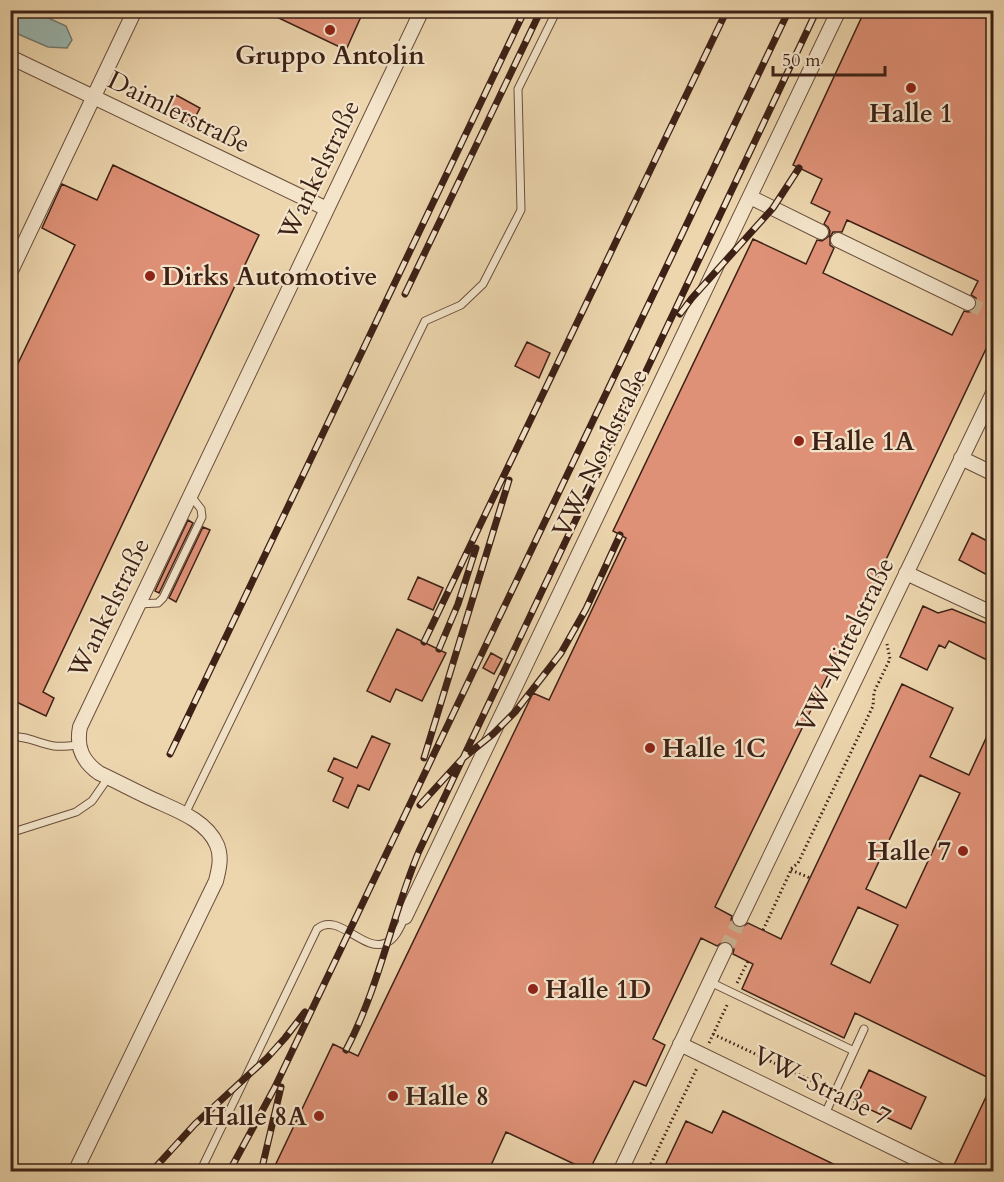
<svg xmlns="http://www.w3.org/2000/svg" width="1004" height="1182" viewBox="0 0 1004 1182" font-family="Cardo,serif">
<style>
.water{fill:#9ab8b2;stroke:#757c74;stroke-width:1.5}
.building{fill:#df9177;stroke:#3d2116;stroke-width:1.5;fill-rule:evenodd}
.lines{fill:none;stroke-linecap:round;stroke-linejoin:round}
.street-tunnel{stroke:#cab290;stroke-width:14;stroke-dasharray:14 7;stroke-linecap:butt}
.lane-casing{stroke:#694e3c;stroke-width:9}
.street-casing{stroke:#694e3c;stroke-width:16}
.path{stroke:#3d2116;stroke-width:3;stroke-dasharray:1.5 3;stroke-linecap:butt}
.lane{stroke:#f3e4ca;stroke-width:7}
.street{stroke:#f3e4ca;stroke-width:14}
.rail-casing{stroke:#3d2116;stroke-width:7}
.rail{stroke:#f3e4ca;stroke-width:4.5;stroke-dasharray:14;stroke-linecap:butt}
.poi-dot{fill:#8f2418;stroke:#f3e4ca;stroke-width:2}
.labels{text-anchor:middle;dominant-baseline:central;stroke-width:4.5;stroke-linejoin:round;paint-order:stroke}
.poi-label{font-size:26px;font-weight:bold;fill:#3d2116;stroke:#f3e4ca;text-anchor:start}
.street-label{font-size:26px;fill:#3d2116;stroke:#f3e4ca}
</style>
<rect width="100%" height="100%" fill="#edd6ae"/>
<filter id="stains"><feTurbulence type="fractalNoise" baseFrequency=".00333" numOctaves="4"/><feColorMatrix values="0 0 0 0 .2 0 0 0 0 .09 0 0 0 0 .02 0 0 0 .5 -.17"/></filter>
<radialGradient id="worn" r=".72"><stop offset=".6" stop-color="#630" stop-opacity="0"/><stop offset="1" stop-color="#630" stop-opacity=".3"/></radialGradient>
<path class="water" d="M11,10L33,11L66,26L72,40L67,48L48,47L11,31Z"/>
<path class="building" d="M262,10H364L346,50Z
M865,10H993V334L846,644L844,642L715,907L732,916L731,920L736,927L741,928L748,923L781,939L902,684L953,708L930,757L969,775L993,723V1080L855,1013L844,1038L742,989L753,964L733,954L734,949L729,942L724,941L717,946L701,938L653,1039L665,1045L646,1086L634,1081L589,1171L506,1132L488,1172H272L333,1044L358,1056L533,693L549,700L626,538L613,531L753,239L806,264L817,240L822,241L829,236L830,231L828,227L824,224L830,212L811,203L822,179L793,165ZM847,220L978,281L971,295L976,298V306L973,311L968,312L964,311L952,335L823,273L834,248L830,245V237L833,232H842ZM920,775L960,793L906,908L866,889ZM858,907L898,925L870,983L831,964Z
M176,95L200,108L191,125L167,112Z
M113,165L259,235L43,692L54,698L46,716L10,699V380L75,245L42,228L62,184L97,200Z
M527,342L550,353L539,378L515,366Z
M188,520L193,523L159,593L155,591Z
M203,527L210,530L176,602L169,598Z
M972,533L993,544V578L959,560Z
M418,577L443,588L433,610L408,599Z
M923,606L938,613L952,609L993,626V655H990L987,660L949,641L945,648L939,645L927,670L900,657Z
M397,629L446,653L422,701L396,689L390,702L367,691Z
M491,653L502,659L494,674L483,668Z
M372,736L390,744L369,790L358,785L348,808L333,801L343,778L328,771L334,758L357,768Z
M869,1070L926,1097L911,1129L854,1102Z
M993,1082V1172H968L954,1165Z
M723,1111L850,1172H662L686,1121L712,1133Z"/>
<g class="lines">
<path class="street-tunnel" d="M968,303L994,315
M725,950L740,919"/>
<defs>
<path id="lane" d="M139,604L158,603L163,598L202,517L201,509L190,495
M10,737C26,735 39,744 54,746C62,747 70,746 78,745
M185,814L425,321L461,305L483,284L521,210L518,89L557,10
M10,833L76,812L92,801L108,778
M710,982L854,1051
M825,1114L864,1029
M200,1172L317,929C338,911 363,953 386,943C396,939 401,925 405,917"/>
<path id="street" d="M10,57L327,209
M750,197L821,232
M838,240L968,303
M10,273L135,10
M961,458L994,474
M906,573L994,614
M405,917L839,10
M740,919L994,391
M680,1044L943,1172
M75,1172L216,881C219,869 222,857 217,845C206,819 173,809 150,798C133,790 116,781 99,773C82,761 76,747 80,727L422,10
M620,1172L725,950"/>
</defs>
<use href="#lane" class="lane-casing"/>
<use href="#street" class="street-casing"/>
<path class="path" d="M791,870L810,878
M763,930L792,868L798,863L873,706L874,692L890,659L887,644
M737,983L748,961
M713,1034L825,1087
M709,1043L728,1003
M647,1172L697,1068"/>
<use href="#lane" class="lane"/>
<use href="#street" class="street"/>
<defs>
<path id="rail" d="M405,294L541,10
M680,314L692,298L773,208L799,168
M424,642L727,10
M439,649L458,604L476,548
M170,754L525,10
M424,758L509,480
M420,805L462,759L493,734L515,712L561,653L586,609L620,535
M346,1050C379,988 392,916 419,851L817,10
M151,1172L195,1124L267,1058L285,1038L305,1012
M229,1172L275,1087L789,10
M261,1172L281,1087"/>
</defs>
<use href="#rail" class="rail-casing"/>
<use href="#rail" class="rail"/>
</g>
<g class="poi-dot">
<circle cx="330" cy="30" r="6"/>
<circle cx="911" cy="88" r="6"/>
<circle cx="150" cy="276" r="6"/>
<circle cx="799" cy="441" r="6"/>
<circle cx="650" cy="748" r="6"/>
<circle cx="963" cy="851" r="6"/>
<circle cx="533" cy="989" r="6"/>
<circle cx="393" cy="1096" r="6"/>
<circle cx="319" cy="1116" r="6"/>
</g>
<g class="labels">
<g class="poi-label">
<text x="330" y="55" text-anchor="middle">Gruppo Antolin</text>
<text x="911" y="113" text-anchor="middle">Halle 1</text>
<text x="162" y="276">Dirks Automotive</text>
<text x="811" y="441">Halle 1A</text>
<text x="662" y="748">Halle 1C</text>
<text x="951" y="851" text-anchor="end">Halle 7</text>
<text x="545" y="989">Halle 1D</text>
<text x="405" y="1096">Halle 8</text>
<text x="307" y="1116" text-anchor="end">Halle 8A</text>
</g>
<g class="street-label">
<text transform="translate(179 112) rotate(26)">Daimlerstraße</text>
<text transform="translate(319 170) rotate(-64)">Wankelstraße</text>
<text transform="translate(600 453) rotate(-64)">VW-Nordstraße</text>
<text transform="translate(109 608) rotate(-64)">Wankelstraße</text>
<text transform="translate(845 645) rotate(-64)">VW-Mittelstraße</text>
<text transform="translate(822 1086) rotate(26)">VW-Straße 7</text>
</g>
</g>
<rect width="1004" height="1182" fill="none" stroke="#edd6ae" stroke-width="36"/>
<rect x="12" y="12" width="980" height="1158" fill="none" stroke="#3d2116" stroke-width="3"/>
<rect x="18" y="18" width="968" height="1146" fill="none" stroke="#3d2116" stroke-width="1.5"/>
<path d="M773 66v9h112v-9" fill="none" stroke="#3d2116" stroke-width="3"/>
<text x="782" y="66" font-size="18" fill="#3d2116" stroke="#f3e4ca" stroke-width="4.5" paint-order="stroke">50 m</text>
<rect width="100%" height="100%" filter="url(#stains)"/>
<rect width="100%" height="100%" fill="url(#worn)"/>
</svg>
